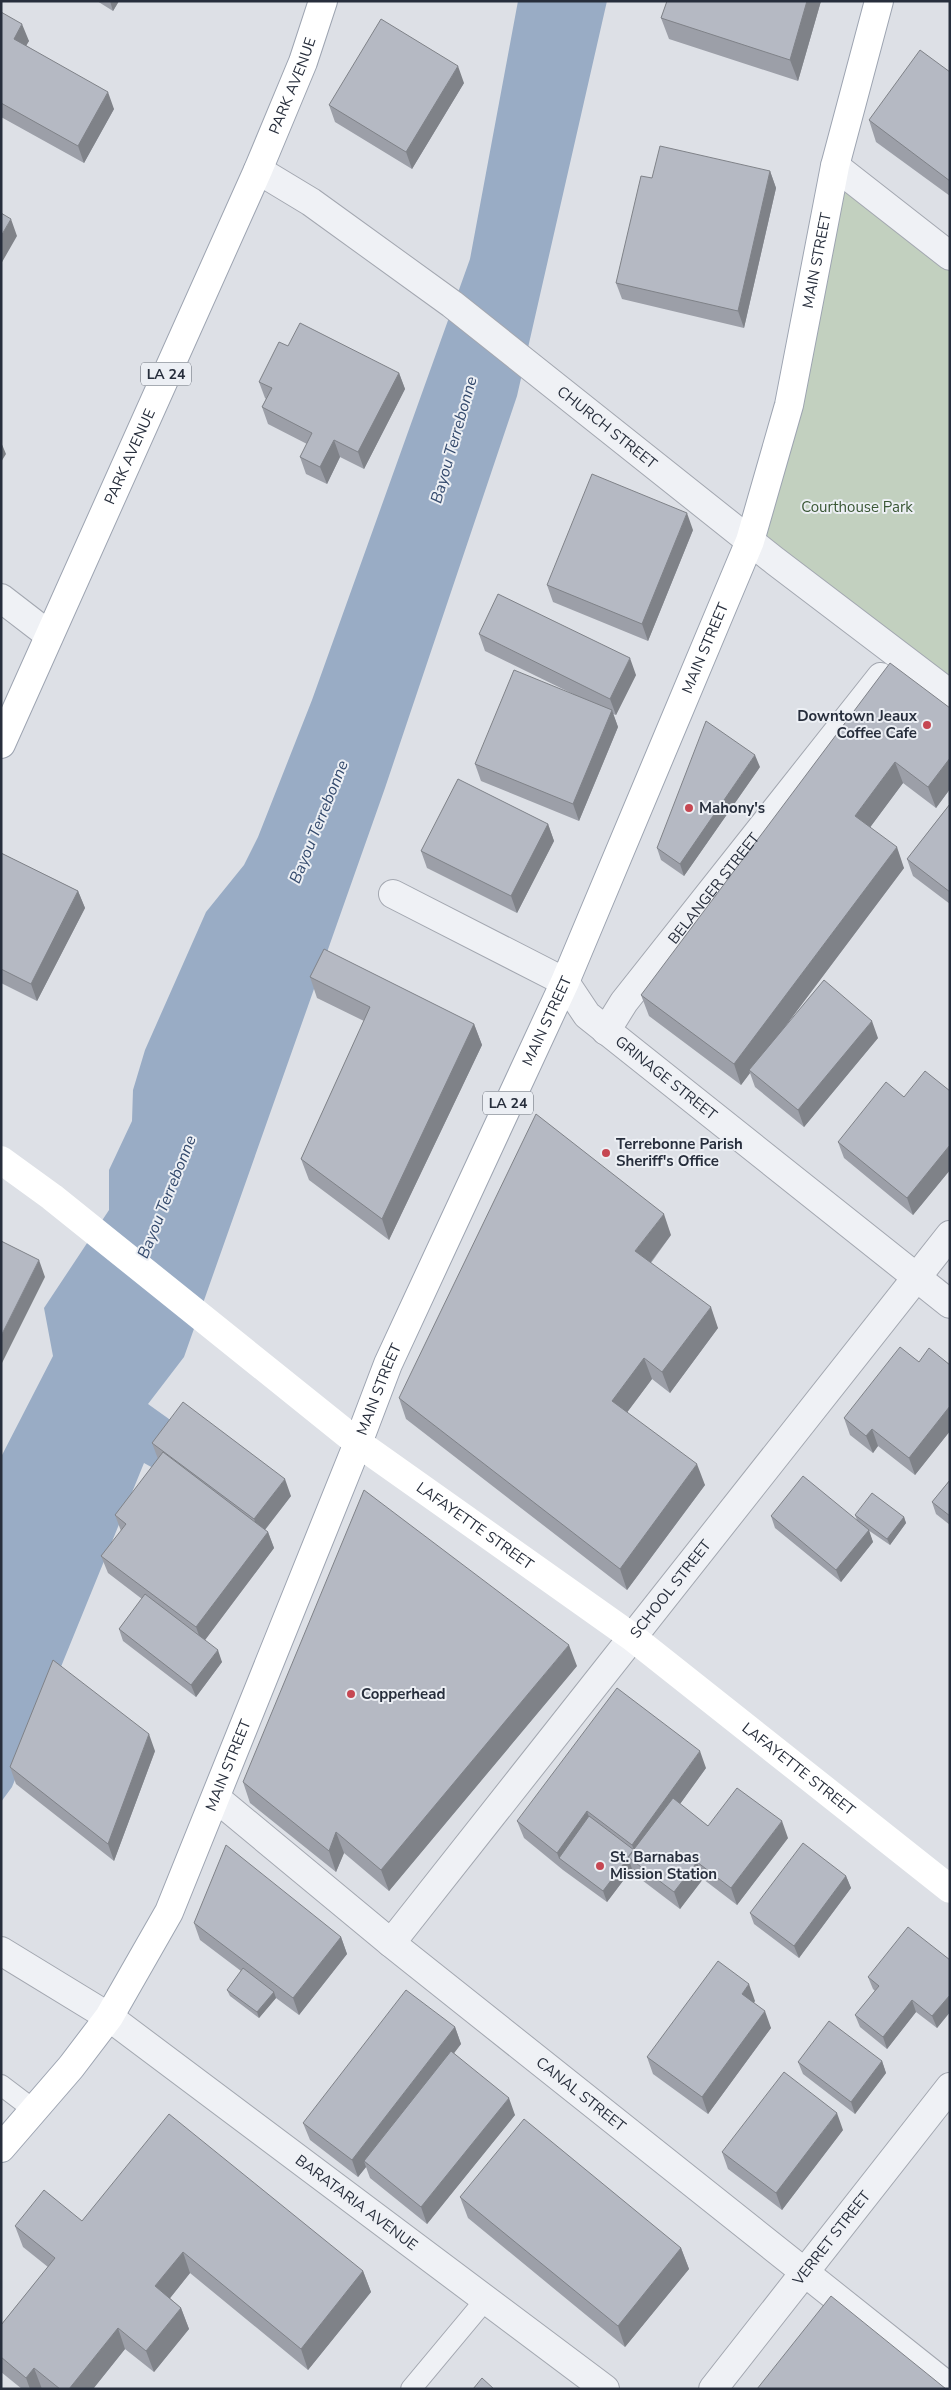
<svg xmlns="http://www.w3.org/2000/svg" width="951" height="2390" viewBox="0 0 951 2390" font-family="'Nunito Sans',sans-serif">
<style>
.green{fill:#c2d0bf}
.water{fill:#99acc5}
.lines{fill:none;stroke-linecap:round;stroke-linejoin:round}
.lane-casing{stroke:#a3a7b0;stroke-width:22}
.street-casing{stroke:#a3a7b0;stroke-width:30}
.primary-casing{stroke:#9da4b1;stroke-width:30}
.lane{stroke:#eff1f5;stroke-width:20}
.street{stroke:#eff1f5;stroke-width:28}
.secondary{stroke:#fff;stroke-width:28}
.primary{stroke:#fff;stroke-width:28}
.wall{fill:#9c9fa8}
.shaded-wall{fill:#7f8288}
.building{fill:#b5b9c3;stroke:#7f8288}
.poi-dot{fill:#c64752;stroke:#eceff4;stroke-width:2}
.labels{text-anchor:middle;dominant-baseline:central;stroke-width:4;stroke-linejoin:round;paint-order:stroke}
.shield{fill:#eceff4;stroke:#626873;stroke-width:1}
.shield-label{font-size:14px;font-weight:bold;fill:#272e3c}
.street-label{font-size:15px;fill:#272e3c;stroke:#eceff4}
.park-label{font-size:15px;fill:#3a5735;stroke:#eceff4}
.poi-label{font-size:15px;font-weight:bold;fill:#272e3c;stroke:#eceff4;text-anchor:start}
.water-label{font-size:16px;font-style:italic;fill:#344a6d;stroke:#eceff4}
</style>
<rect width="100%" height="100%" fill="#dde0e6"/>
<path class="green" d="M835,166L950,256V694L750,541Z"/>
<path class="water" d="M518,1H607L517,396L385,788L184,1357L148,1404L183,1429L155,1469L144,1463L12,1787L1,1802V1457L53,1356L44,1308L109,1210V1170L132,1121L133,1090L145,1050L206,912L244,865L258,837L312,700L470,259Z"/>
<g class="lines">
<defs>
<path id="lane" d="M1,2085L34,2110
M411,2389L486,2299"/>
<g id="street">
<path d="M835,166L950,256"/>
<path id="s1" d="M258,170L311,202L452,304L775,561L950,694"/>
<path d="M1,598L49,635"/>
<path id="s2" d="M393,894L565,982L587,1015L950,1304"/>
<path id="s3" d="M606,1031L624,1002L881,677"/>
<path id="s4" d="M216,1798L391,1943L950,2388"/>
<path id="s5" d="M391,1943L950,1235"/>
<path id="s6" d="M1,1951L109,2017L605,2389"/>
<path id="s7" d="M713,2389L950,2087"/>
</g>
<g id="primary">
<path id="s9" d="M1,744L258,170L303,62L323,1"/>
<path id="s10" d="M1,2148L71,2067L109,2017L169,1912L358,1443L388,1364L565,982L750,541L789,405L835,166L879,1"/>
</g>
</defs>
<use href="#lane" class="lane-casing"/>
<use href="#street" class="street-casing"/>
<use href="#primary" class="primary-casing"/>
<use href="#lane" class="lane"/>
<use href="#street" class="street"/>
<path class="secondary" id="s8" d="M1,1160L52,1197L358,1443L632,1637L950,1889"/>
<use href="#primary" class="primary"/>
</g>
<path class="wall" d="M97,1H119L113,11Z
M667,1H821L798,81L669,39L661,18Z
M1,12L29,41L26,45L114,109L84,163L1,117Z
M950,72V196L876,142L869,120Z
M464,83L412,169L335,122L329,105Z
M770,171L776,188L744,328L622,299L616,283L652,178Z
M288,346L399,373L405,389L364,469L340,457L327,484L306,474L300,457L307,444L268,424L262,407L266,399L265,398L259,382Z
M693,530L648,641L553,602L547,585Z
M479,634L636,675L616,715L613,714L618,727L579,821L481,781L475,764L573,694L485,651Z
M950,708V789L936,808L903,783L870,827L904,868L787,1024L878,1038L804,1127L755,1087L750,1073L741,1085L649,1016L641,995Z
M760,767L684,876L661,860L657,848Z
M950,804V904L913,876L907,859Z
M548,824L554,841L517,913L427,868L421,851Z
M1,853L78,891L85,908L37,1001L1,983Z
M310,977L474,1024L482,1045L389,1240L309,1180L301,1159L364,1021L317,998Z
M950,1091V1170L913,1215L844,1158L838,1142Z
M671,1235L651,1263L718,1328L670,1393L652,1379L627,1412L705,1485L627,1590L406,1419L399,1398Z
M919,1362L950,1365V1431L915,1475L878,1446L873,1453L850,1435L844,1418Z
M152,1443L291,1496L265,1530L268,1532L274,1548L205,1640L222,1662L196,1697L123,1641L119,1629L142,1599L108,1573L101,1556L121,1531L115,1515L158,1459Z
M950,1480V1525L936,1514L932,1502Z
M855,1515L904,1517L906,1523L890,1545L868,1530L873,1542L841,1582L775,1528L771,1516L857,1520Z
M577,1666L389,1891L344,1853L336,1872L250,1803L243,1782Z
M155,1751L114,1861L16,1784L10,1767Z
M706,1768L680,1804L708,1826L788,1838L737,1905L703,1879L680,1909L634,1874L632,1869L607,1902L563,1870L524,1838L517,1821Z
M846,1876L851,1888L799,1958L754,1924L750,1913Z
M194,1923L341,1937L347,1954L299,2015L276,1998L259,2018L230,1996L227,1990L241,1971L200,1940Z
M950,1960V2012L937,2028L916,2012L887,2049L860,2027L855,2015L875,1991L873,1989L868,1977Z
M755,2001L754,2003L771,2028L708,2114L653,2074L647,2057Z
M455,2027L461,2044L454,2053L515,2115L427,2224L370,2178L366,2167L358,2177L310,2140L303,2123Z
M882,2061L886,2073L855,2114L803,2074L798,2062Z
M843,2130L782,2210L728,2169L722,2152Z
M460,2197L681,2248L689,2269L625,2347L468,2218Z
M82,2221L363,2271L371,2292L308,2370L190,2273L170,2298L181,2308L189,2329L154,2372L125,2349L93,2389H22L1,2372V2325L48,2267L23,2247L15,2226Z"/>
<path class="shaded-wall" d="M110,1H119L113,11Z
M807,1H821L798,81L790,60Z
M22,24L29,41L20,56L14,39Z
M458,66L464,83L412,169L406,152Z
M108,92L114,109L84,163L78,146Z
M770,171L776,188L744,328L738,311Z
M11,219L17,236L1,264V236Z
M399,373L405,389L364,469L358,452Z
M334,440L340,457L327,484L320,467Z
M1,442L6,454L1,462Z
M687,513L693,530L648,641L642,624Z
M630,658L636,675L616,715L610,699Z
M612,710L618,727L579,821L573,804Z
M755,755L760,767L684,876L680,864Z
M950,758V789L936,808L928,787Z
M895,762L903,783L863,837L855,816Z
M548,824L554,841L517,913L511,896Z
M897,847L904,868L751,1072L749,1070L750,1073L741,1085L734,1064Z
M78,891L85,908L37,1001L31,984Z
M872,1021L878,1038L804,1127L798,1110Z
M474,1024L482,1045L389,1240L382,1219Z
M950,1145V1170L913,1215L907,1198Z
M664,1214L671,1235L643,1272L635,1251Z
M39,1260L45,1277L1,1365V1336Z
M711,1307L718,1328L670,1393L662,1372Z
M644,1358L652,1379L620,1422L612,1401Z
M950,1406V1431L915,1475L909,1458Z
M872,1429L878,1446L873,1453L866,1436Z
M697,1464L705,1485L627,1590L620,1569Z
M285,1479L291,1496L260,1536L254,1519Z
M904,1517L906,1523L890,1545L887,1539Z
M869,1530L873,1542L841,1582L836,1570Z
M268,1532L274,1548L202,1644L196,1627Z
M569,1645L577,1666L389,1891L381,1870Z
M218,1650L222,1662L196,1697L191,1685Z
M149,1734L155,1751L114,1861L108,1844Z
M700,1751L706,1768L638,1862L632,1845Z
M587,1811L593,1828L559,1858L557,1853Z
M782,1821L788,1838L737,1905L731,1888Z
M336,1832L344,1853L336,1872L329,1851Z
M634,1850L628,1857L632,1869L607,1902L603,1891Z
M697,1862L703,1879L680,1909L674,1892Z
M846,1876L851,1888L799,1958L794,1946Z
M341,1937L347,1954L299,2015L293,1998Z
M749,1984L755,2001L748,2011L742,1994Z
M274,1992L276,1998L259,2018L257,2012Z
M950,1995V2012L937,2028L932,2016Z
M912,2000L916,2012L887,2049L883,2037Z
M765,2011L771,2028L708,2114L702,2097Z
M455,2027L461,2044L368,2165L364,2161L366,2167L358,2177L352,2160Z
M882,2061L886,2073L855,2114L851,2102Z
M509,2098L515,2115L427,2224L421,2207Z
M837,2113L843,2130L782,2210L776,2193Z
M681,2248L689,2269L625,2347L618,2326Z
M183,2252L190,2273L163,2307L155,2286Z
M363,2271L371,2292L308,2370L301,2349Z
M181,2308L189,2329L154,2372L146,2351Z
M118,2328L125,2349L93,2389H69Z
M34,2368L42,2389H30L26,2378Z"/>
<path class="building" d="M667,1H807L790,60L661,18Z
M1,12L22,24L14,39L108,92L78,146L1,103Z
M381,19L458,66L406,152L329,105Z
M920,50L950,72V181L869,120Z
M660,146L770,171L738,311L616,283L641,176L652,178Z
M1,213L11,219L1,236Z
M300,323L399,373L358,452L334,440L320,467L300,457L312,433L262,407L272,388L259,382L279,342L288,346Z
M592,474L687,513L642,624L547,585Z
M498,594L630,658L610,699L479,634Z
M890,663L950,708V758L928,787L895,762L855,816L897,847L734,1064L641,995Z
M514,670L612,710L573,804L475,764Z
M706,721L755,755L680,864L657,848Z
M458,779L548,824L511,896L421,851Z
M950,804V892L907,859Z
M1,853L78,891L31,984L1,969Z
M324,949L474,1024L382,1219L301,1159L370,1007L310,977Z
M824,980L872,1021L798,1110L749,1070Z
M925,1071L950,1091V1145L907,1198L838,1142L886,1082L904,1097Z
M536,1114L664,1214L635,1251L711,1307L662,1372L644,1358L612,1401L697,1464L620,1569L399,1398Z
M1,1241L39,1260L1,1336Z
M900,1347L919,1362L929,1348L950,1365V1406L909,1458L872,1429L866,1436L844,1418Z
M183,1402L285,1479L254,1519L152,1443Z
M163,1452L268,1532L196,1627L101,1556L126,1524L115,1515Z
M803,1476L869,1530L836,1570L771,1516Z
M950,1480V1516L932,1502Z
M364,1490L569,1645L381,1870L336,1832L329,1851L243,1782Z
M872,1493L904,1517L887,1539L855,1515Z
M145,1594L218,1650L191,1685L119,1629Z
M53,1660L149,1734L108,1844L10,1767Z
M617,1688L700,1751L632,1845L587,1811L557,1853L517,1821Z
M737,1788L782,1821L731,1888L697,1862L674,1892L628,1857L673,1798L708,1826Z
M589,1816L634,1850L603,1891L559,1858Z
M803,1843L846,1876L794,1946L750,1913Z
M226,1845L341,1937L293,1998L194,1923Z
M908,1927L950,1960V1995L932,2016L912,2000L883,2037L855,2015L879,1986L868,1977Z
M718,1961L749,1984L742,1994L765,2011L702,2097L647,2057Z
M243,1968L274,1992L257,2012L227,1990Z
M406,1990L455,2027L352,2160L303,2123Z
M829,2021L882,2061L851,2102L798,2062Z
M451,2051L509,2098L421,2207L364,2161Z
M784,2072L837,2113L776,2193L722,2152Z
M169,2114L363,2271L301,2349L183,2252L155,2286L181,2308L146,2351L118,2328L69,2389H60L34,2368L26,2378L1,2357V2325L55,2258L15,2226L44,2190L82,2221Z
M524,2119L681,2248L618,2326L460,2197Z
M831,2296L946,2389H757Z
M482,2378L494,2389H473Z"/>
<g class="poi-dot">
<circle cx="927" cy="725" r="5"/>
<circle cx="689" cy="808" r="5"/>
<circle cx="606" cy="1153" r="5"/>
<circle cx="351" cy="1694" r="5"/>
<circle cx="600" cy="1866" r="5"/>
</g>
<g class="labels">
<g class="shield">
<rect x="141" y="362.5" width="50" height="23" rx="4"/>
<rect x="483" y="1091.5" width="50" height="23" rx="4"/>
</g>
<g class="shield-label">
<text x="166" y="374">LA 24</text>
<text x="508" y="1103">LA 24</text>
</g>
<g class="street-label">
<text stroke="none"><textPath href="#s9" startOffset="720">PARK AVENUE</textPath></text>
<text stroke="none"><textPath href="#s10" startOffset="2069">MAIN STREET</textPath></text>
<text stroke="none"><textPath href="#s1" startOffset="434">CHURCH STREET</textPath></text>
<text stroke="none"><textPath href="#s9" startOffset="315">PARK AVENUE</textPath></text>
<text stroke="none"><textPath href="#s10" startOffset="1664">MAIN STREET</textPath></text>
<text stroke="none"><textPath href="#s3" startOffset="179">BELANGER STREET</textPath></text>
<text stroke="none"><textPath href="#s10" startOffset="1259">MAIN STREET</textPath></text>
<text stroke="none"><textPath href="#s2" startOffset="334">GRINAGE STREET</textPath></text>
<text stroke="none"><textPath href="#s10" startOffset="854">MAIN STREET</textPath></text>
<text stroke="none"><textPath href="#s8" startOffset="599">LAFAYETTE STREET</textPath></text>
<text stroke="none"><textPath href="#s5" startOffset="451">SCHOOL STREET</textPath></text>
<text stroke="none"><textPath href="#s10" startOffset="449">MAIN STREET</textPath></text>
<text stroke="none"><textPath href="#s8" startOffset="1004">LAFAYETTE STREET</textPath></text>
<text stroke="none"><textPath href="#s4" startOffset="470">CANAL STREET</textPath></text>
<text stroke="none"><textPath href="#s6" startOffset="436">BARATARIA AVENUE</textPath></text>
<text stroke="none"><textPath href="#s7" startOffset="192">VERRET STREET</textPath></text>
</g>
<g class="park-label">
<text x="857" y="507">Courthouse Park</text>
</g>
<g class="poi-label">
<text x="917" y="716" text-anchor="end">Downtown Jeaux<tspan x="917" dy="17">Coffee Cafe</tspan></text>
<text x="699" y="808">Mahony's</text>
<text x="616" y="1144">Terrebonne Parish<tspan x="616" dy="17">Sheriff's Office</tspan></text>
<text x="361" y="1694">Copperhead</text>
<text x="610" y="1857">St. Barnabas<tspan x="610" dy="17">Mission Station</tspan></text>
</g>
<g class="water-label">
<text transform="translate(454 440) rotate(-74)">Bayou Terrebonne</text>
<text transform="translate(319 822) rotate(-68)">Bayou Terrebonne</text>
<text transform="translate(167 1197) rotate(-68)">Bayou Terrebonne</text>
</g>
</g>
<rect width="951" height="2390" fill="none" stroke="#272e3c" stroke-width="5"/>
</svg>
